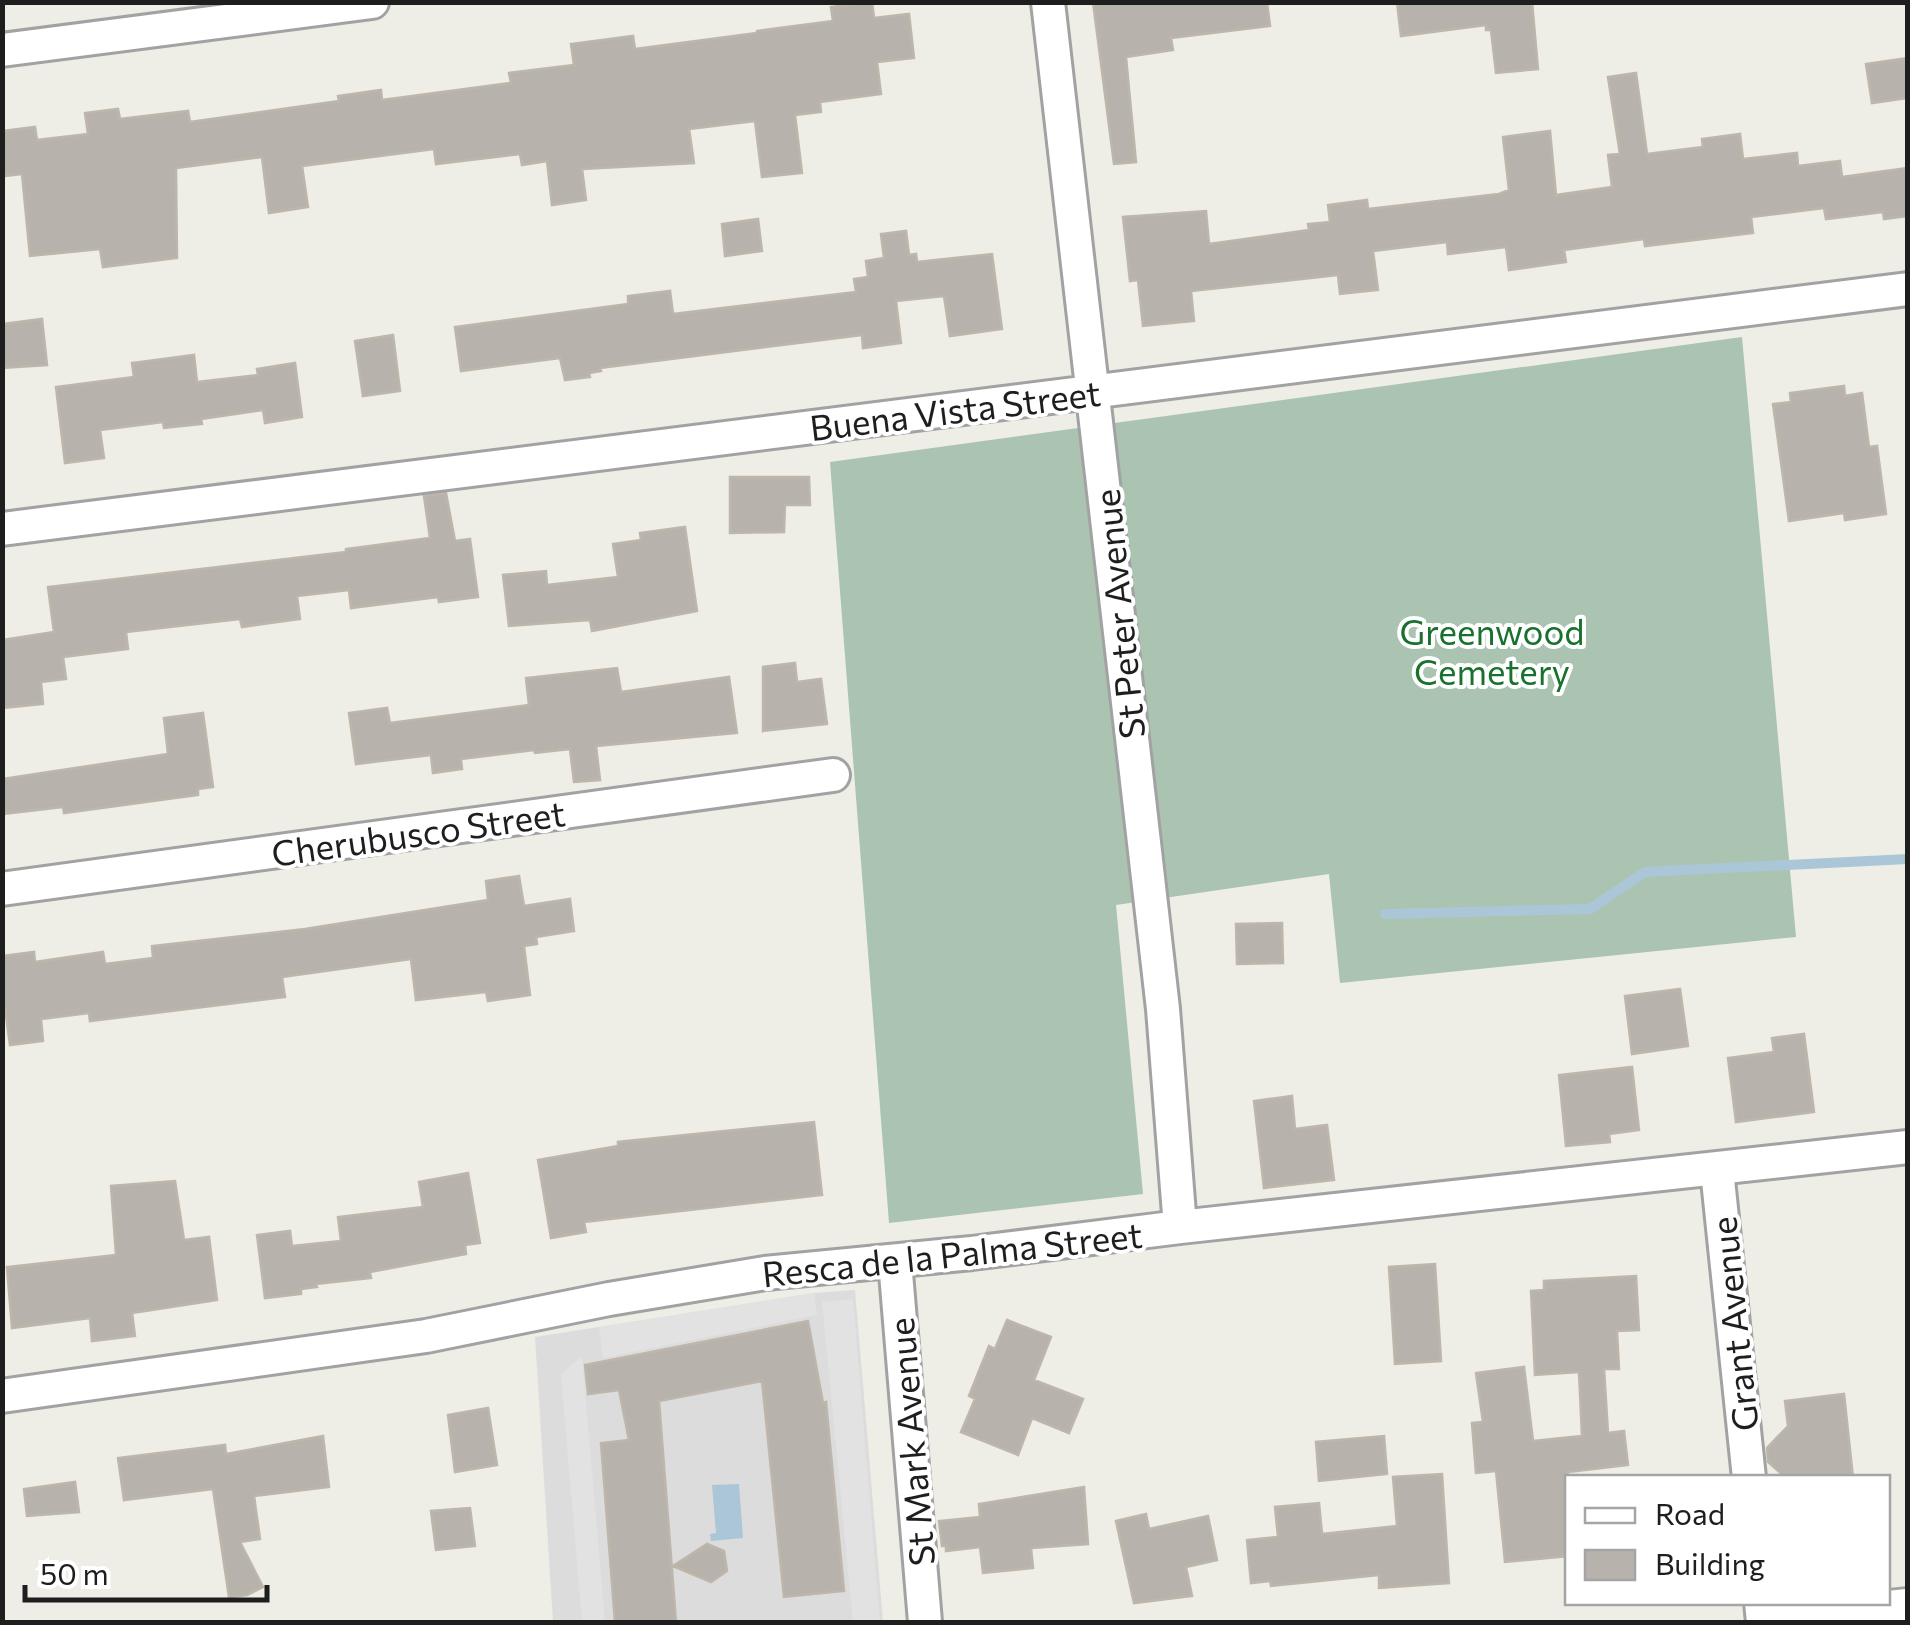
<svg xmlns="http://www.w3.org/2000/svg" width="1910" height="1625" viewBox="0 0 1910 1625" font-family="Commissioner,sans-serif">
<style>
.residential{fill:#dcdcdc}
.cemetery{fill:#aac4b1}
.parking{fill:#e2e2e2}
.water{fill:#abc7d7}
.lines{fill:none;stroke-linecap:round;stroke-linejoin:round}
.stream{stroke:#abc7d7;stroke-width:10}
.building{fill:#b7b3ac;stroke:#beb6aa;stroke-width:2.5}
.minor-casing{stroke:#a2a2a2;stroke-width:38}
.tertiary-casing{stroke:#a2a2a2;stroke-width:48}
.minor{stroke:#fff;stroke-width:32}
.tertiary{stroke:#fff;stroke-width:42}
.labels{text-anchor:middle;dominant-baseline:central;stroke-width:8;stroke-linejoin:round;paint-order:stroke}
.street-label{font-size:35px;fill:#1e1e1e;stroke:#fff}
.park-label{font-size:35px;fill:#18712c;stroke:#fff}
</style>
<rect width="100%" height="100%" fill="#eeede6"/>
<path class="residential" d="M855,1290L883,1622H553L535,1337L814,1293Z"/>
<path class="cemetery" d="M1742,337L1796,937L1340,983L1329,874L1116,905L1143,1194L889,1223L830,462Z"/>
<path class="parking" d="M814,1293L817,1315L603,1358L599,1327Z
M853,1299L880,1622H853L822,1302Z
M582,1356L605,1622H582L561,1374Z"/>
<path class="water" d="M739,1484L743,1538L711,1541L710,1534L716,1533L712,1485Z"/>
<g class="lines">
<path class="stream" d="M1385,914L1590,909L1645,872L1908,859"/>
</g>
<path class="building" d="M868,2H872L874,18L909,14L914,58L877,62L881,94L820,102L821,112L795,115L802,173L762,177L755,121L689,129L694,163L582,169L586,200L552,205L547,161L522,165L520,154L436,164L434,149L302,166L308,207L269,213L262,157L176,168L177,258L103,267L100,249L30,256L22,174L4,176L2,131L35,127L37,140L88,134L85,113L118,109L120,119L188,111L190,122L339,101L338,96L381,90L382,100L511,83L509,73L574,65L571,44L633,36L635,49L757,33V31L833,21L831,7Z
M1093,2H1267L1270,26L1171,38L1173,50L1126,57L1136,162L1114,164Z
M1397,2H1532L1538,69L1496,73L1491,30H1486V25L1401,36Z
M1908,58V98L1872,103L1866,64Z
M1636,73L1647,154L1703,147L1702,139L1740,134L1743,159L1797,153L1798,166L1840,161L1842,177L1908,168V216L1884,219L1883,212L1826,219L1824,208L1751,217L1753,233L1645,246L1644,239L1564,250L1566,262L1509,270L1506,247L1448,254L1447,242L1373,251L1378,290L1340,294L1338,275L1191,291L1194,321L1143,326L1138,280L1130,281L1123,217L1206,211L1209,244L1309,230L1308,224L1330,222L1328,205L1367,200L1368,209L1499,194L1509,190L1503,137L1550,131L1556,195L1612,187L1608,155L1620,154L1608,77Z
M758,219L762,251L725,256L722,224Z
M906,231L909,255L916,254L917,262L992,254L1002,329L950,336L944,296L896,301L901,343L863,348L862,335L600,368L601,371L589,373L590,377L565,380L560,358L461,371L455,327L628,304V296L670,291L673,314L856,292L854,279L868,277L866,261L884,258L881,234Z
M42,319L47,365L2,368V324Z
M393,335L400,391L363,396L355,341Z
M194,355L197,382L258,375L257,369L295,363L302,417L265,423L263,410L201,419L202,424L164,428L163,422L100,430L104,458L65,463L56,387L134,377L132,363Z
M1844,386L1845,396L1862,393L1869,447L1877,446L1886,514L1845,520L1844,513L1789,521L1773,404L1791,402L1790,393Z
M730,477H809L810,505H785L784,532L730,533Z
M446,493L455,541L470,539L478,597L439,602L438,597L351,608L349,590L297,596L300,619L242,627L240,619L126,632L128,649L63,657L66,679L41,682L43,704L2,708V640L54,632L48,587L346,552V549L430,538L424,496Z
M685,527L697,611L592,631L590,620L509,626L503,575L546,571L547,585L618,577L613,544L641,540L640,533Z
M795,663L797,682L821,679L827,724L763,731V667Z
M617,668L621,692L729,677L737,733L596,746L600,780L574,782L570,749L535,753L534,750L461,759L462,769L433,773L431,755L356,764L349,713L387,708L390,723L529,705L526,678Z
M203,713L213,787L198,789V795L64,813L63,807L2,814V779L168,754L164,718Z
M519,876L524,906L570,899L574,931L536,937L537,944L524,946L530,995L488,1001L486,992L416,1000L411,959L282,977L285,997L90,1021L89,1013L41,1019L43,1041L10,1045L5,1008L2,1009V956L34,952L35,962L103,952L105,964L153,958L152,946L305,929L488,900L486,881Z
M1282,923L1283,963L1237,964L1236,924Z
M1680,989L1688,1046L1632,1054L1625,996Z
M1804,1034L1814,1112L1736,1122L1728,1058L1774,1052L1772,1038Z
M1632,1067L1639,1130L1609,1134L1610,1142L1566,1146L1559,1075Z
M1292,1096L1295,1129L1327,1125L1334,1180L1264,1188L1254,1101Z
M814,1122L822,1195L584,1222L586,1232L551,1238L538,1160L618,1146V1142Z
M468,1173L480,1243L465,1245L466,1254L370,1272L371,1278L316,1284L317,1287L301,1289V1294L265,1298L257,1235L290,1231L292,1246L341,1241L338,1217L423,1207L419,1182Z
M175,1181L184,1240L209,1237L217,1300L132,1313L135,1336L92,1341L90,1318L12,1328L7,1267L116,1255L111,1186Z
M1435,1264L1441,1361L1395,1364L1389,1267Z
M1636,1276L1639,1330L1617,1331L1619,1369H1604L1608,1433L1624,1431L1628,1465L1568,1472V1556L1505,1562L1496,1471L1476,1473L1472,1423L1483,1422L1476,1373L1524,1367L1533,1441L1582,1436L1579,1372L1535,1375L1531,1291L1544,1290V1281Z
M1007,1320L1051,1337L1034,1380L1083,1399L1069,1433L1032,1418L1018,1455L961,1432L975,1399L969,1396L989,1346L995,1349Z
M808,1321L823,1403L826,1402L844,1591L784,1597L762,1381L659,1401L676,1622H615L601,1443L629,1440L619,1390L588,1394L585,1365Z
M1844,1394L1853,1478H1786L1768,1462L1767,1448L1788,1426L1785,1401Z
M488,1408L497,1465L455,1472L448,1415Z
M323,1436L329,1487L254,1496L260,1539L240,1542L263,1587L247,1595L229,1597L213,1489L124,1500L118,1458L225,1445L226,1454Z
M1384,1436L1387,1474L1319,1481L1316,1442Z
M1442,1474L1449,1583L1379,1588V1575L1271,1586L1270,1581L1251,1583L1247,1540L1278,1537L1275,1507L1319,1503L1322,1534L1397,1526L1393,1477Z
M75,1482L79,1512L27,1516L24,1489Z
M1084,1487L1088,1544L1031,1548L1033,1568L983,1573L980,1547L946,1551V1546H942L939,1521L980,1517L979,1504Z
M470,1508L475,1546L436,1550L431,1511Z
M1146,1514L1149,1529L1208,1516L1217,1560L1186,1567L1192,1596L1134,1603L1116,1521Z
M707,1544L724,1551L727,1571L711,1582L673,1566Z"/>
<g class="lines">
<defs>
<path id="minor" d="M1048,2L1163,1009L1180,1227
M2,50L372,2
M2,529L1908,289
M2,889L833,775
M1717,1170L1749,1478
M895,1261L925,1622
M2,1396L426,1336L609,1299L765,1273L972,1253L1180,1227L1908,1147
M1761,1602L1763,1622"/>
<path id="tertiary" d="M1791,1622L1908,1610"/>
</defs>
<use href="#minor" class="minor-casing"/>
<use href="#tertiary" class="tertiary-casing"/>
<use href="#minor" class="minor"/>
<use href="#tertiary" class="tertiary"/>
</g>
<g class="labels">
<g class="street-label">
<text transform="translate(955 409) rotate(-7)">Buena Vista Street</text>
<text transform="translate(1118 614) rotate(-96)">St Peter Avenue</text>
<text transform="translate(418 832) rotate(-8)">Cherubusco Street</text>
<text transform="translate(952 1253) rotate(-6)">Resca de la Palma Street</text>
<text transform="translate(1733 1324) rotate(-96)">Grant Avenue</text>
<text transform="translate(910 1442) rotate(-95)">St Mark Avenue</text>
</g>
<g class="park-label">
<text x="1492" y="630">Greenwood<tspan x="1492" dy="40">Cemetery</tspan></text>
</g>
</g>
<rect width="1910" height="1625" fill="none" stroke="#1e1e1e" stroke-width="10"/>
<rect x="1565" y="1475" width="325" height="130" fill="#ffffff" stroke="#a5a5a5" stroke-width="2.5"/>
<rect x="1585" y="1508" width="50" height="15" fill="#ffffff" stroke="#a5a5a5" stroke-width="2.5"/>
<text x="1655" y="1525" font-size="30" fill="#1e1e1e">Road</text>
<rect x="1585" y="1550" width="50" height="30" fill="#b7b3ac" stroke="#a5a5a5" stroke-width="2.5"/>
<text x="1655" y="1575" font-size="30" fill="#1e1e1e">Building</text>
<path d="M25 1585v15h242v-15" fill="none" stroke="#1e1e1e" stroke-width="5"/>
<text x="40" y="1585" font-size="30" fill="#1e1e1e" stroke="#ffffff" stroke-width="8" paint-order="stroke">50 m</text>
</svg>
